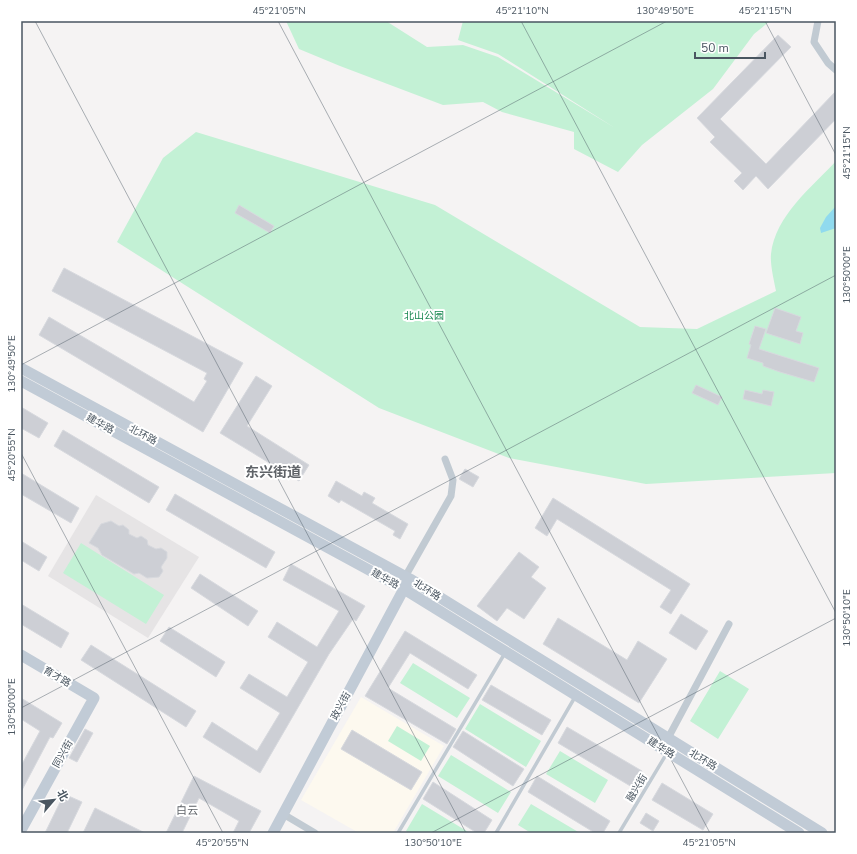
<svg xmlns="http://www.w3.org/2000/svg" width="857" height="854" viewBox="0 0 857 854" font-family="'Nunito Sans','Noto Sans SC',sans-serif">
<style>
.commercial{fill:#fdf9ef}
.education{fill:#e6e4e5}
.green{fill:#c3f1d5}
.water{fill:#90daee}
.building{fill:#cdcfd5;stroke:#d7d9de}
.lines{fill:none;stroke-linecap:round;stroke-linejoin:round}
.lane{stroke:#c1cad2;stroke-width:3.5}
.street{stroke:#c1cad2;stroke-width:7}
.secondary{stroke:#c1cbd6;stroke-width:11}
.ticks{fill:none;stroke:#4a5661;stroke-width:1;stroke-opacity:0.45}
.labels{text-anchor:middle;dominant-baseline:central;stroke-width:4;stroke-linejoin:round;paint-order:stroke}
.park-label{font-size:10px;fill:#17864f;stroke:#fff}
.street-label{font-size:10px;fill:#4a5661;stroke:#fff}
.neighbourhood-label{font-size:11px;fill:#5f6368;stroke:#fff}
.district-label{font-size:14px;font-weight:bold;fill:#5f6368;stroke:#fff}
.neatline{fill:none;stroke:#4a5661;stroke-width:1.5}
.ticks-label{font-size:10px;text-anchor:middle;fill:#4a5661}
</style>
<rect width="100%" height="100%" fill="#f5f3f3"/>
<path class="commercial" d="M361,697L444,746L393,833H359L301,800Z"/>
<path class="education" d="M96,495L199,557L148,638L48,576Z"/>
<path class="green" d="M286,21H386L427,47L463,45L498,57L615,128L498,54L458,40L463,21H770L754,34L713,89L642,145L618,172L574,149V132L502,112L483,102L443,105L340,66L299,49Z
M196,132L435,205L640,327L697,329L776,291C774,280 770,265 771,254C775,216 812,187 836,161V473L646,484L509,458L379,408L117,242L163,158Z
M81,543L164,595L146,624L63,573Z
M413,663L470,698L457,718L400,683Z
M720,671L749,689L718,739L690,721Z
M480,704L541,741L526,767L465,729Z
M397,726L430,746L421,761L388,741Z
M560,751L608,780L595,803L546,774Z
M451,755L511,792L498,813L438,776Z
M422,804L470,833H409L406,831Z
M531,804L580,833H531L518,825Z"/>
<path class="water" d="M836,206V228L821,233L820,228L826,217Z"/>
<path class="building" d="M778,35L791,47L720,119L766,164L836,91V119L768,189L756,176L743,190L734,181L742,173L710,142L715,137L697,118Z
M239,205L274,226L270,233L235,213Z
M64,268L243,363L203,432L39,335L49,317L194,402L207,381L204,379L207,373L52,291Z
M775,308L801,317L796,331L803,333L800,344L766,333Z
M755,326L766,329L759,349L819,368L814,382L780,372L763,366V363L747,358L751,345L749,344Z
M256,376L272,386L247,426L309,465L299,481L220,433Z
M696,385L722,397L718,405L692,393Z
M745,390L762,394L763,390L774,392L771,406L743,399Z
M21,407L48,423L39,438L21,428Z
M63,430L159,487L149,503L54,446Z
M465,469L479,477L473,487L459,479Z
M21,473L79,508L71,523L21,494Z
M336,481L362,496L364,492L375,498L372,503L408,524L400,539L393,535L395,531L341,500L339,503L328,496Z
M175,494L275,552L266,568L166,510Z
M553,498L690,584L671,614L660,607L671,590L557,519L547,536L535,528Z
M111,521L119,526L123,525L129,530V534L137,538L141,536L147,540L148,545L156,549L161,548L167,552V558L161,567L163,571L159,577L147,578L139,573L134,574L102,555L98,548L89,543L101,524Z
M21,541L47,557L39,571L21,560Z
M519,552L539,567L531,577L546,588L524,619L507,608L497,621L477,606Z
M291,564L365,606L356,621L353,619L329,654L260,773L203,737L212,722L257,751L280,713L240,688L249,674L287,697L308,662L268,637L277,622L317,647L339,611L283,580Z
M200,574L258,611L248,626L191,588Z
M21,604L69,633L61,648L21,624Z
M681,614L708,631L696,650L669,633Z
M558,618L627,660L638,641L667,659L639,703L543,644Z
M169,627L225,662L216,677L160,641Z
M405,631L477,675L468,689L410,653L388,688L456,729L447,744L365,696Z
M91,645L196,711L186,727L81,660Z
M491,685L551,720L542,735L482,700Z
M21,698L62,723L53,738L50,737L21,792V766L40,731L21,719Z
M567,727L642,771L632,787L558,743Z
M85,729L93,733L77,762L69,758Z
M352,730L422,772L411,790L341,749Z
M463,731L524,769L513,786L453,747Z
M194,776L261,811L249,833H233L239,821L199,798L182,833H166Z
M537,776L610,821L603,833H595L528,792Z
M433,782L492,820L484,833H477L423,799Z
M662,783L713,814L703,830L652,800Z
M64,794L82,802L67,833H45Z
M95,808L145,833H83Z
M646,813L659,821L653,831L640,823Z"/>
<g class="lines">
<path class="lane" d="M398,833L505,653
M496,833L575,697
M619,833L667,753"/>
<path class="street" d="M818,21L814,42L828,63L836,70
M405,577L451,496L453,480L445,459
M667,740L729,624
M283,814L315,833"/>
<path class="secondary" d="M21,368L410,579L822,833
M21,381L404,589L799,833
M21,655L94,698L21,830
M273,833L407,583"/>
</g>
<path class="ticks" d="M21,21H22M35,21L466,833M278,21L710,833M521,21L836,613M765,21L836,155M21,365L667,21M21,453L223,833M21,708L836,275M431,833L836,618"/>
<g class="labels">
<g class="park-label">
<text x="424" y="316">北山公园</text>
</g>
<g class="street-label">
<text transform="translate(100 424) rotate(29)">建华路</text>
<text transform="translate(143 435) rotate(28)">北环路</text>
<text transform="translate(385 579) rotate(29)">建华路</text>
<text transform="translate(427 590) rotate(32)">北环路</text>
<text transform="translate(57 677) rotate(30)">育才路</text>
<text transform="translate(341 706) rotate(-62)">政兴街</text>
<text transform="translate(661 748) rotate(32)">建华路</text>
<text transform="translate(63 754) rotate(-61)">同兴街</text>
<text transform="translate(703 760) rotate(31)">北环路</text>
<text transform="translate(637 788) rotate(-59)">融兴街</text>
</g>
<g class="neighbourhood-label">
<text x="187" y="810">白云</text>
</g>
<g class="district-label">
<text x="273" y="472">东兴街道</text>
</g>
</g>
<rect width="857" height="854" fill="none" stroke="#ffffff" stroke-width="44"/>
<g transform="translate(54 800) rotate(62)" stroke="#ffffff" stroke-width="3" paint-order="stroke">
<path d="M0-3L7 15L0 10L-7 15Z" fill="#4a5661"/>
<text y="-6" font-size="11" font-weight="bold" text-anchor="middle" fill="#4a5661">北</text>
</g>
<path d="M695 52v6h70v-6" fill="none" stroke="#4a5661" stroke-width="2"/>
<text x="701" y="52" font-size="12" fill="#4a5661" stroke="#ffffff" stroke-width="3" paint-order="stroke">50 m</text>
<rect x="22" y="22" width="813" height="810" class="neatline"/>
<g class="ticks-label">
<text x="279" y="14">45°21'05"N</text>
<text x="522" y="14">45°21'10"N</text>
<text x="665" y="14">130°49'50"E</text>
<text x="765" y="14">45°21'15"N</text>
<text transform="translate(846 153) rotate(-90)" y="4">45°21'15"N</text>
<text transform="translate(846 275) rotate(-90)" y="4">130°50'00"E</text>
<text transform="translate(11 364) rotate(-90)" y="4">130°49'50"E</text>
<text transform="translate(11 455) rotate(-90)" y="4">45°20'55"N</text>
<text transform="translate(846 618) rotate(-90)" y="4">130°50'10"E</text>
<text transform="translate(11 707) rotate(-90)" y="4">130°50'00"E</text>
<text x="222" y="846">45°20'55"N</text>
<text x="433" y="846">130°50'10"E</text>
<text x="709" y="846">45°21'05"N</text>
</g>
</svg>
